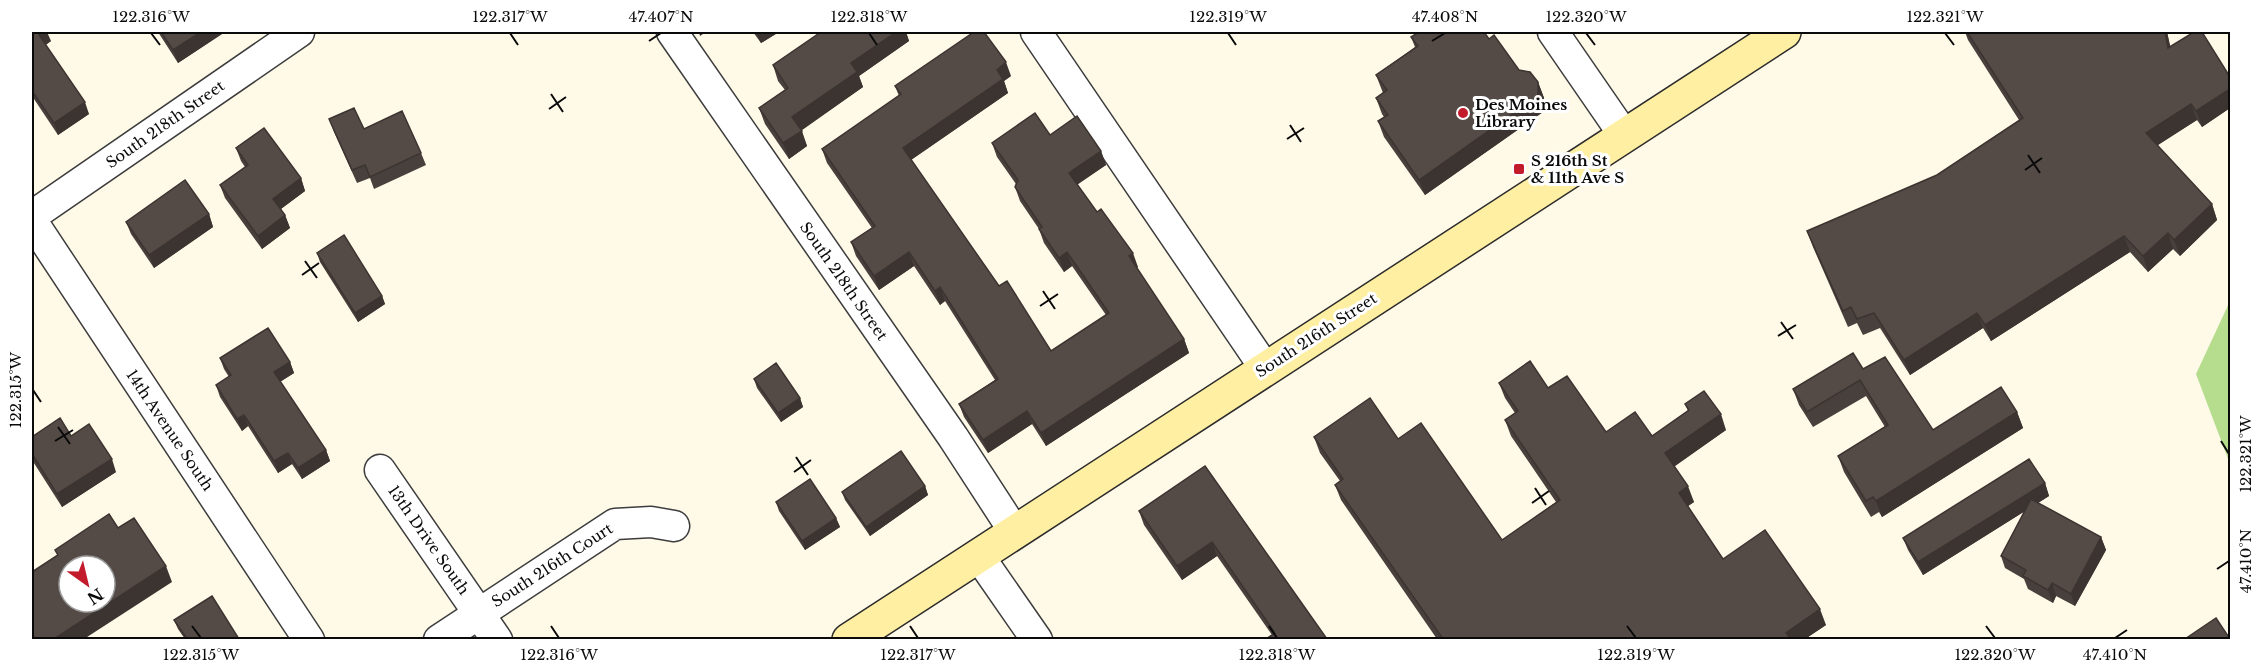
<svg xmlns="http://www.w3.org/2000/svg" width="2262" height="671" viewBox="0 0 2262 671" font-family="'Libre Baskerville',serif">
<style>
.forest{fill:#b6dd8e}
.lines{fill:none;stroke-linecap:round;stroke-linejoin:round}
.street-casing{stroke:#3d3d3d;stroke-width:33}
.secondary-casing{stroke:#2c2c2c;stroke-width:36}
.street{stroke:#fff;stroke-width:30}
.secondary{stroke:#ffefa3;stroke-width:33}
.wall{fill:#48403c}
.shaded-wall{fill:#3b3431}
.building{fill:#544b46;stroke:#3b3431;stroke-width:1.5;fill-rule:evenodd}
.ticks{fill:none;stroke:#0a0a0a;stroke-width:2}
.poi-dot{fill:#c21b2c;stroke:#fff;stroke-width:2}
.labels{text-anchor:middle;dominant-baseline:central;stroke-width:6;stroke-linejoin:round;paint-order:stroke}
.poi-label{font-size:15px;font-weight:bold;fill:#0a0a0a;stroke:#fff;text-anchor:start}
.street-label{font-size:15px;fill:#0a0a0a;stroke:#fff}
.neatline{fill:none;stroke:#0a0a0a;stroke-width:2}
.ticks-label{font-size:15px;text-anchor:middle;fill:#0a0a0a}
</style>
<rect width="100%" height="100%" fill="#fff9e8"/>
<path class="forest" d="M2230,301V464L2196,374Z"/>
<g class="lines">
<defs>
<path id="street" d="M672,32L953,437L1014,531
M1036,32L1265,368
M1553,32L1624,135
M32,216L299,32
M32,221L309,640
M380,470L497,640
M978,555L1037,640
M439,640L615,524L651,522L674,526"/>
<path id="secondary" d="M849,640L1784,32"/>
</defs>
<use href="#street" class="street-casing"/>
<use href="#secondary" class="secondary-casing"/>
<use href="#street" class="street"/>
<use href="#secondary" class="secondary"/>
</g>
<path class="wall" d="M32,32L51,41L45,45L89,114L58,135L32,96Z
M158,32H225L178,63Z
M753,32H779L761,43Z
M906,32L909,41L859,76L863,87L801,130L807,146L789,159L765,124L759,108L785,90L778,81L773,65Z
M1965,32H2167L2170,46L2230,77V108L2202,127L2197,120L2157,145L2212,204L2217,220L2180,256L2173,249L2148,272L2130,252L1991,341L1983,328L1910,375L1880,328L1863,335L1857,323L1848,327L1813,247L1807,231L1937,175L2019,120L1968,40Z
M1411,37L1489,39L1519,70L1538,82L1544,98L1543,112L1425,195L1384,137L1378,121L1384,117L1382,114L1376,98L1383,93L1376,75L1415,47Z
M1011,76L1004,81L1008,93L911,160L999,286L1051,351L1106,315L1072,266L1064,272L1044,243L1039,229L1020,201L1015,187L1016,184L997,157L992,143L1050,135L1101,151L1106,165L1077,184L1097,212L1138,267L1136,268L1184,339L1189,353L1046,446L1032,424L988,453L964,417L959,404L995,380L945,301L940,305L914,266L879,290L856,256L851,242L872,228L827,163L822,149L899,96L895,86Z
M329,119L364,129L421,153L426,165L374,189L370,178L357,183L334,132Z
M236,148L301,178L305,191L281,209L285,215L290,228L262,249L225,198L220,185L245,167L241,161Z
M209,214L213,227L154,268L131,234L126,222Z
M317,253L382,296L385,304L358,322L320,262Z
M220,358L290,362L294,373L280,382L326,450L330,461L302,479L292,464L278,473L248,426L242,431L220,397L216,385L229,377L224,369Z
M1863,369L1933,430L2017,412L2023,428L1882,517L1879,512L1871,517L1844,472L1838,456L1885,427L1866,396L1813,427L1799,405L1793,389Z
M754,379L800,398L803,407L781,422L757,388Z
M1499,383L1548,388L1606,432L1652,436L1688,411L1685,404L1726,430L1674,466L1694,502L1688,506L1723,559L1826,625L1805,639H1437L1341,500L1335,485L1340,481L1320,453L1314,437L1398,439L1502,540L1556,502L1511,436L1505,420L1515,413L1505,398Z
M32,437L116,472L62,507L32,460Z
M1205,466L1327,639L1272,635L1217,556L1182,580L1144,525L1139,511Z
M2045,483L2049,496L2038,503L2101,537L2106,550L2075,606L2056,596L2053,603L2028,589L2024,579L2005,568L2001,556L2025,511L1923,575L1908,550L1903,538Z
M925,486L928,495L870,536L845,500L842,492Z
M776,502L836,518L840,527L805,550L779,511Z
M174,620L239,639H185L178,629Z"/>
<path class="shaded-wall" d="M44,32H47L51,41L43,47L39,35Z
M201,32H225L178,63L173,50Z
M699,32H706L700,36Z
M756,32H779L761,43Z
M896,32H906L909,41L859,76L863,87L798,133L792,117L851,63Z
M2165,32H2167L2174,63L2168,48Z
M1006,62L1011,76L1004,81L1008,93L908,162L903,148Z
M1538,82L1544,98L1543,112L1425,195L1419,180Z
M2230,89V108L2202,127L2196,111Z
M85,102L89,114L58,135L54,123Z
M2191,104L2197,120L2152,149L2146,133Z
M802,131L807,146L789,159L783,143Z
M1101,151L1106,165L1074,187L1069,173Z
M301,178L305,191L278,211L273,199Z
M2212,204L2217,220L2180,256L2174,240Z
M209,214L213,227L154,268L149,255Z
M285,215L290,228L262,249L258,236Z
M2168,233L2173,249L2148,272L2143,256Z
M2124,236L2130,252L1991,341L1985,325Z
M909,252L914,266L879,290L874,276Z
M1067,252L1072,266L1064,272L1059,258Z
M1133,253L1138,267L1134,270L1129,256Z
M940,287L945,301L940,305L935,291Z
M382,296L385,304L358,322L355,313Z
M1977,313L1983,328L1910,375L1904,360Z
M1184,339L1189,353L1046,446L1041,433Z
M290,362L294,373L278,383L274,372Z
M800,398L803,407L781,422L778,413Z
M1027,411L1032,424L988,453L983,440Z
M2017,412L2023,428L1882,517L1876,501Z
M1721,414L1726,430L1671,469L1665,453Z
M244,415L248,426L242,431L237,419Z
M326,450L330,461L302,479L298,468Z
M288,453L292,464L278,473L274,461Z
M112,459L116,472L62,507L57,494Z
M2045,483L2049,496L1923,575L1918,562Z
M925,486L928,495L870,536L866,527Z
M1688,486L1694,502L1685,508L1679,493Z
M836,518L840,527L805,550L802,541Z
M2101,537L2106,550L2075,606L2071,594Z
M1212,542L1217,556L1182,580L1177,566Z
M166,566L172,582L84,639H54Z
M2052,583L2056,596L2053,603L2048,590Z
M1820,609L1826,625L1805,639H1789L1786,633Z"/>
<path class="building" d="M32,32H44L39,35L85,102L54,123L32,91Z
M161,32H201L173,50Z
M821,32H896L851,63L857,72L792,117L802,131L783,143L759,108L788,88L773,65Z
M974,32H984L1006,62L997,70L1003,79L903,148L999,286L1007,281L1051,351L1109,313L1067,252L1059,258L1039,229L1042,227L1015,187L1018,180L992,143L1035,113L1050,135L1077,116L1101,151L1069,173L1097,212L1101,209L1133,253L1129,256L1184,339L1041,433L1027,411L983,440L959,404L998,379L940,287L935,291L909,252L874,276L851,242L875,226L822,149L901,94L895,86Z
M1419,32H1484L1489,39L1494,35L1519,70L1530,72L1538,82V96L1419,180L1378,121L1388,115L1376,98L1387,90L1376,75L1418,46L1411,37Z
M1967,32H2165L2168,48L2194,32H2202L2230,77V89L2196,111L2191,104L2146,133L2212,204L2174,240L2168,233L2143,256L2124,236L1985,325L1977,313L1904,360L1874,313L1857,319L1851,307L1843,311L1807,231L1937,175L2023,118Z
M354,108L364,129L402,111L421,153L370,177L365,165L352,170L329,119Z
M264,128L301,178L273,199L285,215L258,236L220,185L248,165L236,148Z
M185,180L209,214L149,255L126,222Z
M344,235L382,296L355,313L317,253Z
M268,328L290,362L274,372L326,450L298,468L288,453L274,461L244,415L237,419L216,385L231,375L220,358Z
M1853,353L1863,369L1885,357L1933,430L2001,387L2017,412L1876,501L1873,497L1866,501L1838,456L1888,425L1860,380L1807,412L1793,389Z
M1530,361L1548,388L1567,376L1606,432L1635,412L1652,436L1689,410L1685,404L1704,391L1721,414L1665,453L1688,486L1679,493L1723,559L1765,530L1820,609L1786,633L1791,639H1443L1335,485L1343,479L1314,437L1370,398L1398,439L1421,423L1502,540L1560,500L1505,420L1518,411L1499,383Z
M776,363L800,398L778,413L754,379Z
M60,418L71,436L89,424L112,459L57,494L32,454V437Z
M901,451L925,486L866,527L842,492Z
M2029,459L2045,483L1918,562L1903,538Z
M1205,466L1327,639H1266L1275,633L1212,542L1177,566L1139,511Z
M810,479L836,518L802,541L776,502Z
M2031,499L2101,537L2071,594L2052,583L2048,590L2023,576L2026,570L2001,556Z
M109,514L118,528L134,518L166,566L54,639H32V609L33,608L32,606V572L58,555L55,550ZM69,566H105V602H69Z
M212,596L239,639H187L174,620Z
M2216,618L2230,639H2185Z"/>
<path class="ticks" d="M151,33L160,45M510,33L518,45M869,33L877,45M1228,33L1236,45M1586,33L1595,45M1945,33L1954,45M649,41L661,33M1432,41L1445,33M551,94L563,112M549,109L566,97M1290,125L1301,142M1287,139L1304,128M2028,155L2040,173M2025,170L2042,158M305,261L317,278M302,275L319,263M1043,291L1055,309M1040,306L1058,294M1781,322L1793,339M1778,336L1796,325M33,390L41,402M58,427L70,444M55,441L73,430M2221,441L2229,454M796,457L808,475M794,472L811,460M1535,488L1546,505M1532,503L1549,491M2217,569L2229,561M192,626L201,638M551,626L559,638M910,626L918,638M1269,626L1277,638M1627,626L1636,638M1986,626L1995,638M2115,638L2127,630"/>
<g class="poi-dot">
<circle cx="1463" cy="113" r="6"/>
<rect x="1513" y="163" width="12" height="12" rx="3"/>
</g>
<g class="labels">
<g class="poi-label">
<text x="1475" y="104">Des Moines<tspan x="1475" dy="17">Library</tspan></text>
<text x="1531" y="160">S 216th St<tspan x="1531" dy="17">&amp; 11th Ave S</tspan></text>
</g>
<g class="street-label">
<text transform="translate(165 124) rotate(-35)">South 218th Street</text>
<text transform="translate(844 281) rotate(55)">South 218th Street</text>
<text transform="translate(1316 335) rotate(-33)">South 216th Street</text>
<text transform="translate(170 430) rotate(56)">14th Avenue South</text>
<text transform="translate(429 540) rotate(55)">13th Drive South</text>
<text transform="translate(552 565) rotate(-33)">South 216th Court</text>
</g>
</g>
<rect width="2262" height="671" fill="none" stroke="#ffffff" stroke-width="66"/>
<g transform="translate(87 584) rotate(146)"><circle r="28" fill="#ffffff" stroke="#9d9d9d" stroke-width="1.5"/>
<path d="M0-4.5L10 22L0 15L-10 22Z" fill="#c21b2c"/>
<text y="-9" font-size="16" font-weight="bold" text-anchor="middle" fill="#0a0a0a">N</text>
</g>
<rect x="33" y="33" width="2196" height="605" class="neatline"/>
<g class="ticks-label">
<text x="151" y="22">122.316°W</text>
<text x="510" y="22">122.317°W</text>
<text x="661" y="22">47.407°N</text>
<text x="869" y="22">122.318°W</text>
<text x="1228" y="22">122.319°W</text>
<text x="1445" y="22">47.408°N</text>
<text x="1586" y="22">122.320°W</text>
<text x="1945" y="22">122.321°W</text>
<text transform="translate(16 390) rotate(-90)" y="5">122.315°W</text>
<text transform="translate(2246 454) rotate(-90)" y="5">122.321°W</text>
<text transform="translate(2246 561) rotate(-90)" y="5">47.410°N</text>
<text x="201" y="660">122.315°W</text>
<text x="559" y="660">122.316°W</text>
<text x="918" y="660">122.317°W</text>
<text x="1277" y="660">122.318°W</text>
<text x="1636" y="660">122.319°W</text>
<text x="1995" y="660">122.320°W</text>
<text x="2115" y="660">47.410°N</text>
</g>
</svg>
